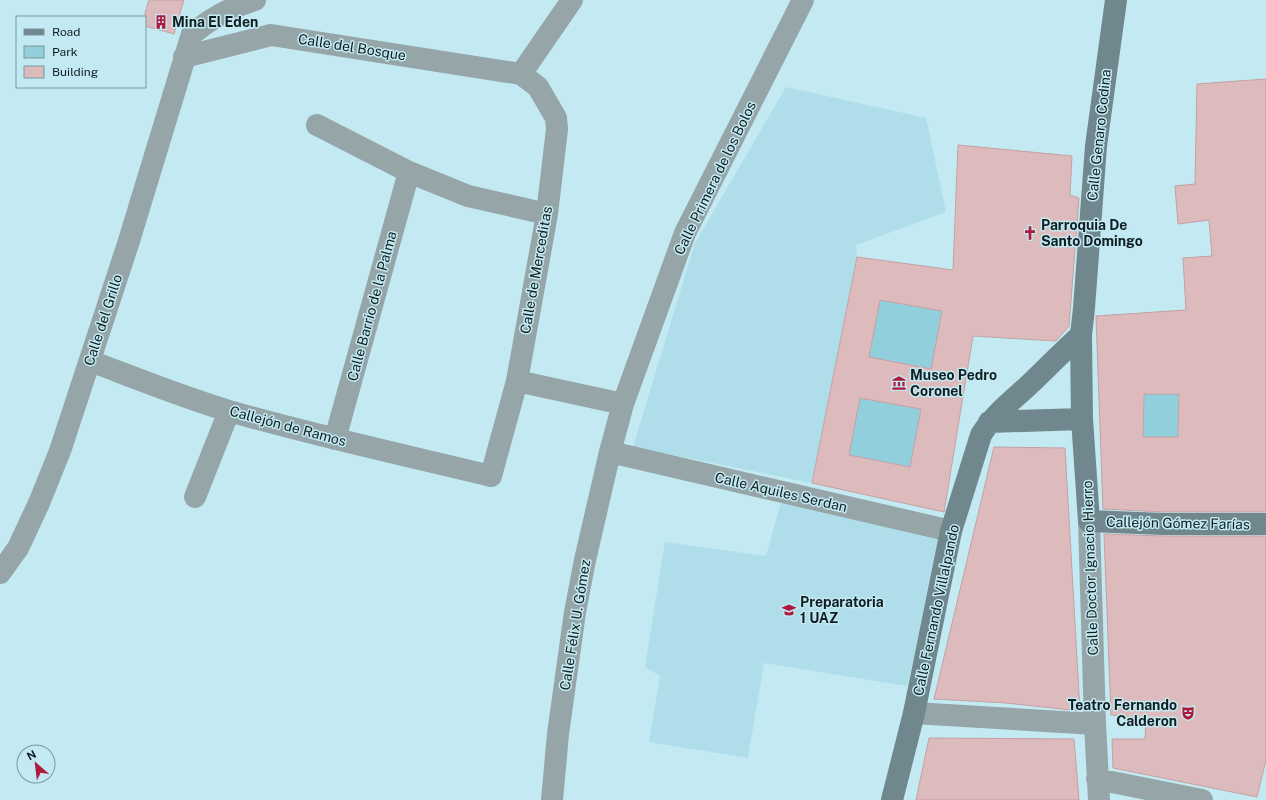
<svg xmlns="http://www.w3.org/2000/svg" width="1266" height="800" viewBox="0 0 1266 800" font-family="'Public Sans',sans-serif">
<style>
.built{fill:#afdeea}
.green{fill:#92cfdd}
.building{fill:#ddbabb;stroke:#c4a1a3;fill-rule:evenodd}
.lines{fill:none;stroke-linecap:round;stroke-linejoin:round}
.street{stroke:#95a5a8;stroke-width:22}
.secondary{stroke:#70878d;stroke-width:22}
.labels{text-anchor:middle;dominant-baseline:central;stroke-width:3;stroke-linejoin:round;paint-order:stroke}
.poi-label{font-size:14px;font-weight:bold;fill:#101e21;stroke:#c3e9f2;text-anchor:start}
.street-label{font-size:14px;fill:#101e21;stroke:#c3e9f2}
</style>
<rect width="100%" height="100%" fill="#c3e9f2"/>
<path class="built" d="M786,87L926,118L946,212L856,245L857,257L812,483L633,447L695,243Z
M781,502L941,540L907,686L764,663L748,758L649,742L660,676L645,667L665,542L766,556Z"/>
<path class="green" d="M880,300L942,311L931,369L869,357Z
M1144,394H1179L1178,437L1138,447L1127,412H1144Z
M860,398L921,409L910,467L849,455Z"/>
<path class="building" d="M149,0H184L174,34L145,26V13Z
M1266,79V512H1163L1103,509L1096,316L1186,310L1183,258L1212,256L1209,220L1178,224L1175,186L1195,184L1197,84ZM1144,394H1179L1178,437H1143Z
M958,145L1072,156L1070,195L1079,198L1069,326L1056,341L973,336L944,512L812,483L857,257L953,270ZM880,300L942,311L931,369L869,357ZM860,398L921,409L910,467L849,455Z
M994,447L1065,448L1080,711L1006,703L934,699Z
M1104,534L1163,536H1266V760L1257,797L1113,768L1112,739H1145L1146,719L1111,715Z
M929,738L1074,739L1079,800H916Z"/>
<g class="lines">
<path class="street" d="M521,74L572,0
M317,125L409,172L468,196L547,214
M90,361C136,378 182,397 229,411C316,436 404,455 491,476L517,381L547,214L557,129L556,118L538,87L521,74L271,35L184,57
M517,381L623,404
M335,439L409,172
M610,452L951,531
M195,497L229,411
M1089,521L1095,724L1099,800
M0,573L18,548L39,503L60,451L128,244L192,34C211,18 231,7 255,0
M914,713L1095,724
M1097,779L1202,800
M552,800L558,734L575,612L585,560L610,452L623,404L685,233L803,0"/>
<path class="secondary" d="M1081,335L1082,419L1089,521L1163,524H1266
M989,422L1082,419
M892,800L914,713L951,531L981,435C993,415 1013,400 1030,384C1047,368 1063,351 1081,335L1084,308L1096,146L1116,0"/>
</g>
<defs>
<symbol id="building-bare" viewBox="-9 -9 18 18"><path d="M-4-6H4V6H1V3H-1V6H-4ZM-2.5-4.3h1.7v1.8h-1.7ZM.8-4.3h1.7v1.8H.8ZM-2.5-1h1.7V.8h-1.7ZM.8-1h1.7V.8H.8Z" fill="#ae193e" stroke="#c3e9f2" stroke-width="2.5" paint-order="stroke"/></symbol>
<symbol id="church-bare" viewBox="-9 -9 18 18"><path d="M-1.2-6h2.4v3.5h3.3v2.4h-3.3V6h-2.4V-.1h-3.3v-2.4h3.3Z" fill="#ae193e" stroke="#c3e9f2" stroke-width="2.5" paint-order="stroke"/></symbol>
<symbol id="museum-bare" viewBox="-9 -9 18 18"><path d="M0-6L6-3V-2H-6V-3ZM-5-1h2V3h-2ZM-1-1h2V3h-2ZM3-1h2V3H3ZM-6 4H6V6H-6Z" fill="#ae193e" stroke="#c3e9f2" stroke-width="2.5" paint-order="stroke"/></symbol>
<symbol id="school-bare" viewBox="-9 -9 18 18"><path d="M0-5L7-2L0 1L-7-2ZM-4 1L0 2.5L4 1V4Q0 6-4 4Z" fill="#ae193e" stroke="#c3e9f2" stroke-width="2.5" paint-order="stroke"/></symbol>
<symbol id="theatre-bare" viewBox="-9 -9 18 18"><path d="M-5-5.5Q0-4 5-5.5V0Q5 5 0 6Q-5 5-5 0ZM-3.3-2.5H-1v1.5H-3.3ZM1-2.5H3.3v1.5H1ZM-2.8 1Q0 5.5 2.8 1Z" fill="#ae193e" stroke="#c3e9f2" stroke-width="2.5" paint-order="stroke"/></symbol>
</defs>
<g fill-rule="evenodd">
<use href="#building-bare" x="151" y="12" width="20" height="20"/>
<use href="#church-bare" x="1020" y="223" width="20" height="20"/>
<use href="#museum-bare" x="889" y="373" width="20" height="20"/>
<use href="#school-bare" x="779" y="600" width="20" height="20"/>
<use href="#theatre-bare" x="1178" y="703" width="20" height="20"/>
</g>
<g class="labels">
<g class="poi-label">
<text x="172" y="22">Mina El Eden</text>
<text x="1041" y="225">Parroquia De<tspan x="1041" dy="16">Santo Domingo</tspan></text>
<text x="910" y="375">Museo Pedro<tspan x="910" dy="16">Coronel</tspan></text>
<text x="800" y="602">Preparatoria<tspan x="800" dy="16">1 UAZ</tspan></text>
<text x="1177" y="705" text-anchor="end">Teatro Fernando<tspan x="1177" dy="16">Calderon</tspan></text>
</g>
<g class="street-label">
<text transform="translate(352 47) rotate(9)">Calle del Bosque</text>
<text transform="translate(1099 135) rotate(-84)">Calle Genaro Codina</text>
<text transform="translate(715 178) rotate(-64)">Calle Primera de los Bolos</text>
<text transform="translate(536 270) rotate(-80)">Calle de Merceditas</text>
<text transform="translate(372 306) rotate(-75)">Calle Barrio de la Palma</text>
<text transform="translate(103 320) rotate(-72)">Calle del Grillo</text>
<text transform="translate(288 426) rotate(15)">Callejón de Ramos</text>
<text transform="translate(781 492) rotate(13)">Calle Aquiles Serdan</text>
<text transform="translate(1178 523) rotate(1)">Callejón Gómez Farías</text>
<text transform="translate(1090 568) rotate(-92)">Calle Doctor Ignacio Hierro</text>
<text transform="translate(936 610) rotate(-78)">Calle Fernando Villalpando</text>
<text transform="translate(575 625) rotate(-81)">Calle Félix U. Gómez</text>
</g>
</g>
<rect x="16" y="16" width="130" height="72" fill="#c3e9f2" stroke="#7b989e"/>
<rect x="24" y="29" width="20" height="6" fill="#70878d" stroke="#7b989e"/>
<text x="52" y="36" font-size="12" fill="#101e21">Road</text>
<rect x="24" y="46" width="20" height="12" fill="#92cfdd" stroke="#7b989e"/>
<text x="52" y="56" font-size="12" fill="#101e21">Park</text>
<rect x="24" y="66" width="20" height="12" fill="#ddbabb" stroke="#7b989e"/>
<text x="52" y="76" font-size="12" fill="#101e21">Building</text>
<g transform="translate(36 764) rotate(332)"><circle r="19" fill="#c3e9f2" stroke="#7b989e"/>
<path d="M0-3L7 15L0 10L-7 15Z" fill="#ae193e"/>
<text y="-6" font-size="11" font-weight="bold" text-anchor="middle" fill="#101e21">N</text>
</g>
</svg>
